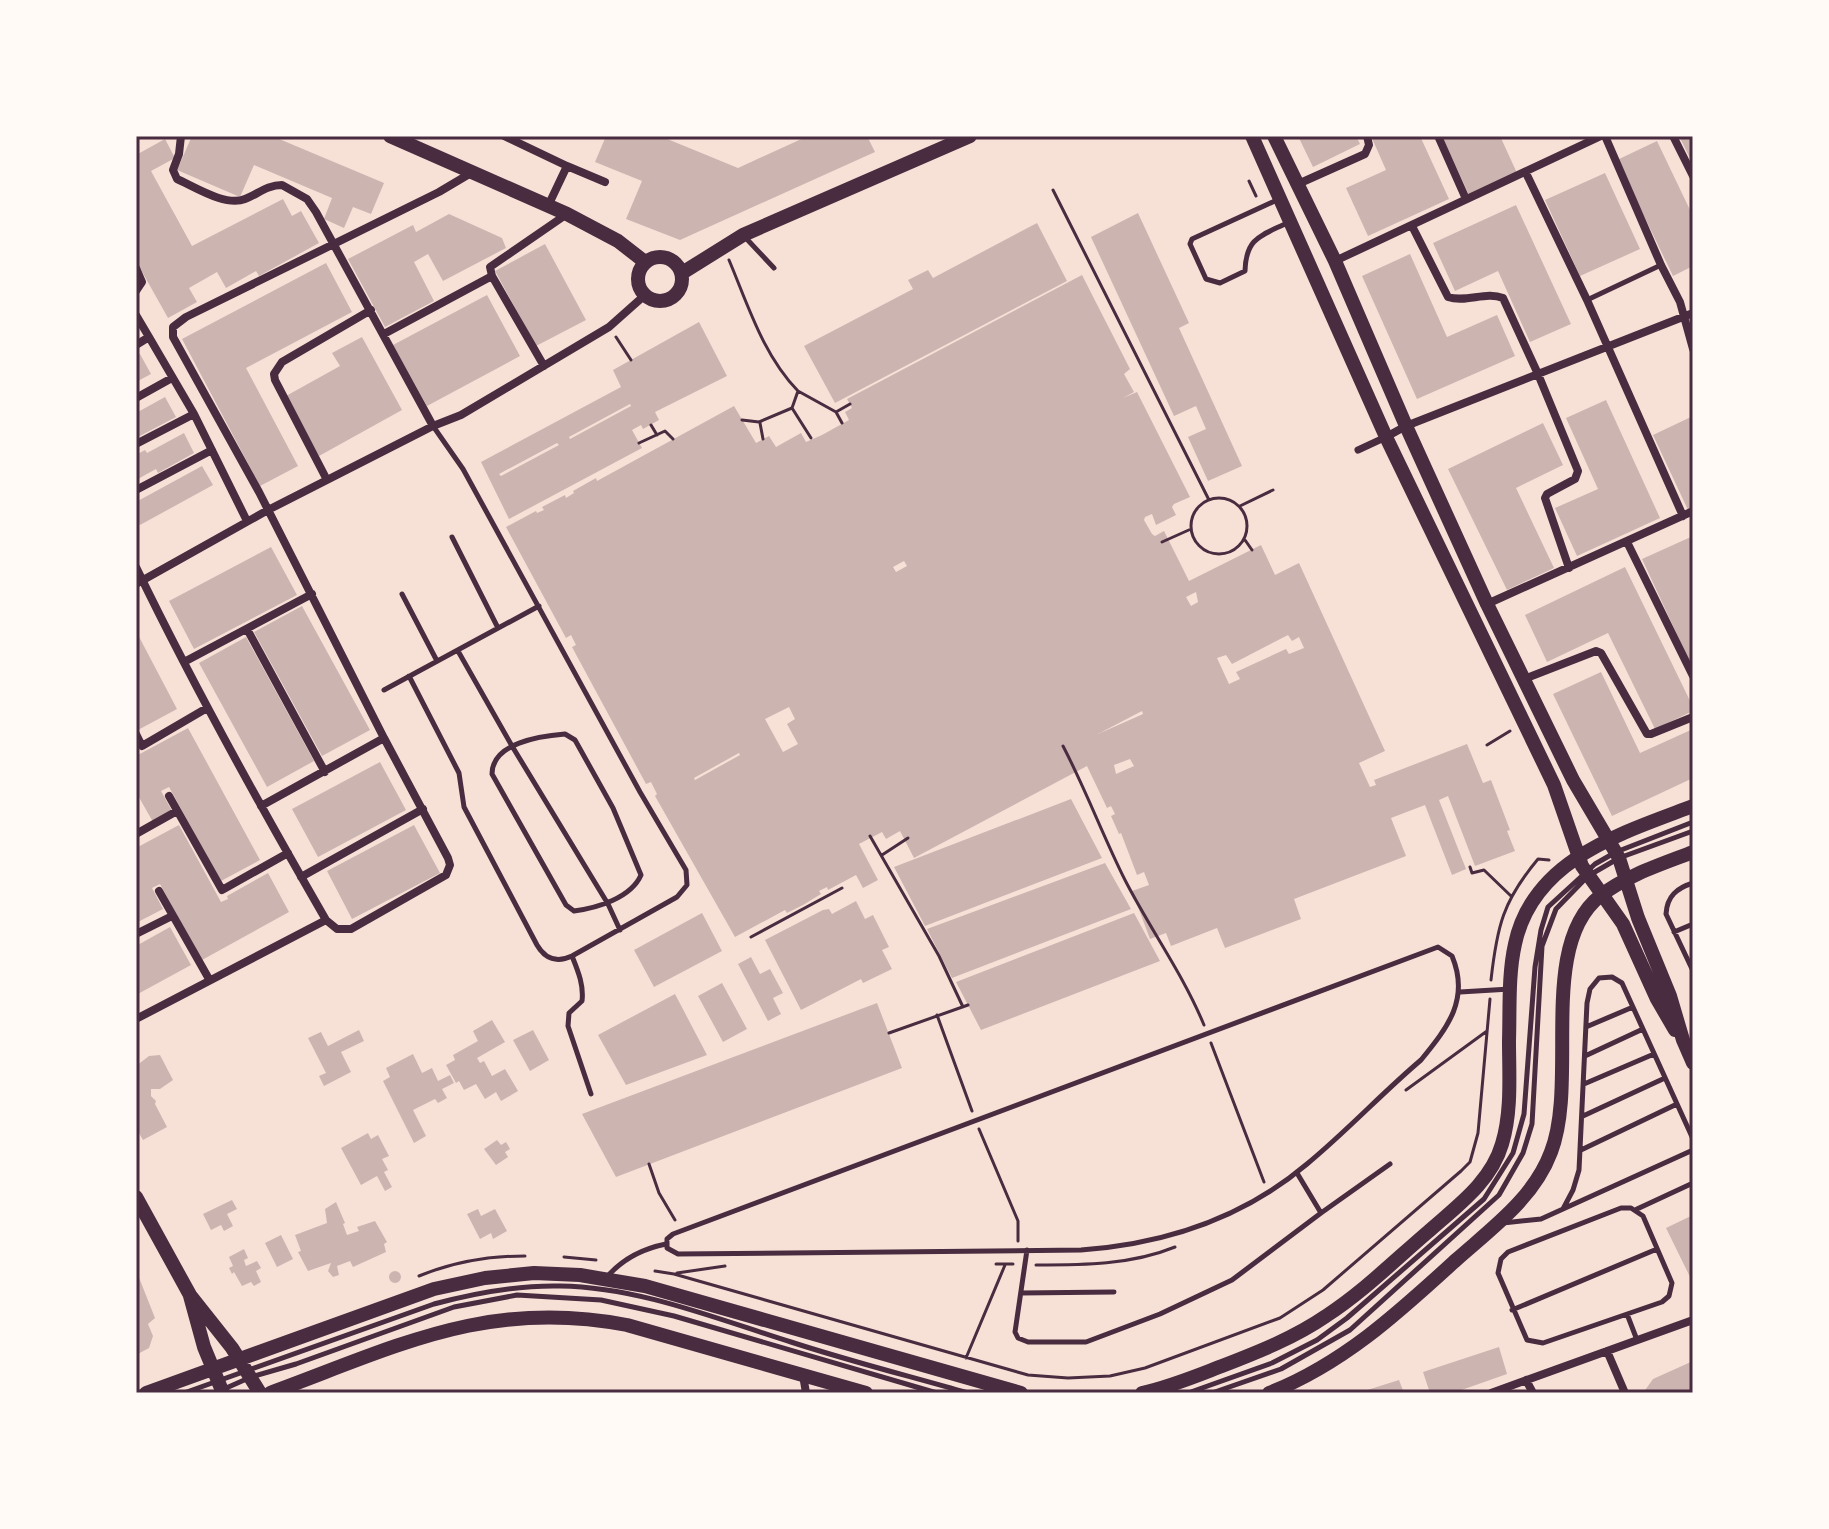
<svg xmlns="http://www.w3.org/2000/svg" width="1829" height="1529" viewBox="0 0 1829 1529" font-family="'Roboto Condensed',sans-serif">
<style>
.building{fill:#ccb4b1;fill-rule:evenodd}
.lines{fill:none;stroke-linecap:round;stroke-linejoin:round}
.path{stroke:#4a2c40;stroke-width:3}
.service{stroke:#4a2c40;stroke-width:5}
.pedestrian{stroke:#4a2c40;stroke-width:7}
.minor{stroke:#4a2c40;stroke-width:8}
.tertiary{stroke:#4a2c40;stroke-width:14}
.neatline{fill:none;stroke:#4a2c40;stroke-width:3}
</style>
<rect width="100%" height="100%" fill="#f7e1d7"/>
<path class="building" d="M192,136H272L384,183L371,214L353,207L344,228L324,219L332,198L254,165L240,197L177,170Z
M606,136H660L738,168L808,136H867L875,152L680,240L626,219L642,181L595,162Z
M1298,136H1356L1360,144L1313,167Z
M1371,136H1420L1449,199L1368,236L1346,188L1386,170Z
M1442,136H1500L1517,173L1469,195Z
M1679,136H1693V165L1687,152Z
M165,139L175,158L151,171L192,246L283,199L292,216L301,211L319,243L259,276L256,271L226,288L217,272L189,288L197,302L168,318L136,261V155Z
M1657,141L1690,210L1693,208V266L1673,276L1617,160Z
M1605,173L1640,249L1580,276L1545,200Z
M1516,205L1571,324L1530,342L1498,271L1455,291L1433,243Z
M1138,213L1189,323L1179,328L1242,466L1208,481L1188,437L1206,429L1196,406L1174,416L1091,237Z
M449,214L502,238L506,248L443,281L428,254L414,262L434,301L385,327L348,259L413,225L416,232Z
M1037,223L1067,281L835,403L804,346L913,289L908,280L928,270L933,278Z
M545,244L586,320L536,346L495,271Z
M1410,254L1447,337L1497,315L1515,356L1417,399L1362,276Z
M326,263L352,312L246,368L298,466L260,486L182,339Z
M1082,275L1130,369L1124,374L1134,392L1123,398L1137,392L1190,497L1174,504L1172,507L1176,515L1156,525L1152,514L1145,517L1144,520L1152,534L1155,536L1164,531L1189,581L1261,545L1275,575L1299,563L1385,751L1359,763L1370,787L1376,785L1374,780L1467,744L1483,783L1491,780L1510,830L1507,831L1515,851L1475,866L1448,796L1439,800L1466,869L1452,875L1425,805L1391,818L1406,856L1294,899L1301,919L1225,948L1217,928L1171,946L1166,933L1150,939L1132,891L1149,885L1144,872L1137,875L1121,833L1119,834L1111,816L1115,814L1111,806L1107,808L1087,766L914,858L900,831L886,839L882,832L859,844L878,880L863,888L856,875L828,890L827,887L819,891L821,894L803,905L787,913L785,910L735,937L655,796L657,794L651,782L646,784L572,647L576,645L571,635L566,638L506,527L536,511L537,513L544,510L542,507L565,495L566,498L574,493L573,491L596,478L597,481L734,406L756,443L769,436L776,447L801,433L806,442L822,435L849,420L845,412L852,408L847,399ZM904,561L907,566L896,572L893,567ZM1196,592L1198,602L1191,606L1186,597ZM1288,635L1292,641L1299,637L1304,648L1289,654L1286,649L1236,672L1240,679L1229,684L1217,658L1226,655L1232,664ZM789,707L795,719L787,724L798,744L783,752L765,719ZM1142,711L1143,714L1098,734ZM739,753L740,755L695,780L694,778ZM1130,759L1134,766L1116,774L1114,765Z
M487,295L520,356L427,406L393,345Z
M699,322L727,376L655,412L659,420L643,429L641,425L632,430L642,448L509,519L481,462L621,387L613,370ZM630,404L631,406L570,439L569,437ZM557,443L559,445L501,476L499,474Z
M362,337L402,410L319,456L286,396L340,366L332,353Z
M140,354L151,374L136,382V356Z
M165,397L176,417L136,438V413Z
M1606,400L1660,518L1577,556L1555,508L1598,489L1566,418Z
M1693,416V508L1688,510L1653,435Z
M1543,423L1563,465L1516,488L1554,568L1507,590L1448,469Z
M184,433L194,453L158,473L156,469L136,480V455L145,450L147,453Z
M202,466L213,485L140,525L136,519V502Z
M1693,536V669L1642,559Z
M271,547L297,595L194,649L169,601Z
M1625,567L1693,707V711L1655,729L1608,633L1547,662L1525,615Z
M302,606L370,730L322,756L254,632Z
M136,631L177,709L138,730L136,727Z
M246,637L314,761L267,787L199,663Z
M1601,672L1640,753L1693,729V778L1612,816L1553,694Z
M188,728L260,860L221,881L169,787L161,791L172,811L153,822L136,792V756Z
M380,762L406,810L318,857L292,809Z
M1071,799L1102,858L925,926L894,867Z
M179,825L221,902L228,899L227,896L268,873L289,912L202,960L160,884L152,888L163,909L136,923V848Z
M414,825L440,873L352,919L327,871Z
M1105,863L1131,909L952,978L927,929Z
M856,901L865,919L873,915L889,947L882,950L892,969L863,983L861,979L801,1010L765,940L823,910L829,909L832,914Z
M702,913L722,951L654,987L634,950Z
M1134,913L1160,961L981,1030L956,982Z
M170,927L191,965L136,995V946Z
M751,957L760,974L770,969L783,993L773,998L781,1014L768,1021L738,964Z
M722,983L747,1029L723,1042L698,996Z
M675,994L707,1055L626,1085L598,1035Z
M877,1003L902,1068L616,1177L582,1114Z
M492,1020L505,1042L477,1058L480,1063L484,1061L492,1076L505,1069L518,1091L501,1101L496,1092L485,1099L476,1084L464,1090L459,1081L456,1083L446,1065L455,1060L453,1055L478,1041L473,1031Z
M359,1030L364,1041L341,1052L351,1072L324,1086L319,1076L326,1073L308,1038L321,1032L328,1046Z
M533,1030L549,1060L530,1071L513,1040Z
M413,1054L422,1073L432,1068L438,1081L450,1075L454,1083L442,1089L447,1098L438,1103L435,1099L413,1110L426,1136L414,1143L383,1081L390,1077L386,1068Z
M160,1055L173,1080L160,1089H151V1096L156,1101L155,1104L167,1127L143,1140L136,1128V1066L149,1056Z
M368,1133L371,1139L378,1135L389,1156L382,1159L388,1170L384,1172L392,1187L385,1191L377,1176L361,1185L341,1148Z
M497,1140L501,1145L506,1142L510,1149L505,1152L508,1157L496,1165L484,1149Z
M232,1200L237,1209L227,1214L233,1226L224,1231L221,1225L211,1230L203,1214Z
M336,1202L345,1223L343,1224L347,1235L359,1231L357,1227L375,1221L387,1242L384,1244L386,1252L353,1267L350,1261L337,1266L339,1275L333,1277L328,1271L331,1263L308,1271L298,1252L301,1251L295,1235L327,1223L325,1209Z
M478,1209L481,1216L495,1209L507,1231L493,1239L491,1233L480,1239L467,1214Z
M1693,1215V1283L1666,1228Z
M281,1235L293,1259L277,1267L265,1243Z
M244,1249L248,1258L244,1260L246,1266L257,1261L261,1268L256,1271L261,1282L254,1286L251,1282L242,1286L234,1272L232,1274L229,1268L233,1266L229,1257Z
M136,1270L155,1318L148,1324L153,1336L149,1348L136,1355Z
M389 1277a6 6 0 1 1 12 0a6 6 0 1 1-12 0Z
M1499,1347L1507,1374L1453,1393H1430L1423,1372Z
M1693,1361V1393H1643L1653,1379Z
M1399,1380L1404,1393H1361V1392Z"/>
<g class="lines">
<path class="path" d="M1249,181L1256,196
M1053,190L1209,500
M729,260C748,305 763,355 798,391L792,408L759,422L742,420
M616,337L631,360
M798,391L836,412L850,404
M792,408L811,438
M836,412L842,423
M760,423L763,439
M651,425L657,435
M639,443L665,431L673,439
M1191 526a28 28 0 1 1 56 0a28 28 0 1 1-56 0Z
M1240,506L1273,490
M1245,540L1252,550
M1162,542L1191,529
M1487,745L1510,731
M1063,746C1086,790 1103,836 1125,880C1150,929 1183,974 1204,1025
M870,836L939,956L963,1007
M882,855L908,838
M1470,867L1472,873L1484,870L1511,896
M751,937L842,888
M1491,980C1497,926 1503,901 1538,859L1549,860
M937,1015L972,1111
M889,1033L968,1005
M1211,1043L1264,1182
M1406,1090L1487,1031
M979,1129L1018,1221V1241
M649,1164L659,1193L675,1220
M564,1257L596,1260
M996,1264H1013
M1036,1265C1083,1265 1131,1265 1175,1247
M655,1271L674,1274L1028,1375L1068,1378L1110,1376L1145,1368L1280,1318L1323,1290L1461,1171L1470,1162L1478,1133L1490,999
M677,1273L725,1266
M419,1276C453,1262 488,1256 525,1256
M966,1358L1005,1265"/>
<path class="service" d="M1277,200L1192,239L1190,244L1206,279L1220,283L1245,271C1246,237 1261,236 1289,222
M743,235L774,268
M1587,300L1661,265
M452,537L498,628
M402,594L437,661
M458,651L512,746L608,904L620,930
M409,676L459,773L464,807L537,945C545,959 557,963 572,956L677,897L687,885L686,870L640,792L463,469L433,426
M384,690L539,606
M565,734L575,740L613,808L641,875C631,898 597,908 574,911L566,905L492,774C492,743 540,736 565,734Z
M1693,883C1677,888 1667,896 1666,914L1693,971
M1674,932L1693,924
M1438,947L1452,956C1470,999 1448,1027 1421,1060C1382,1093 1347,1131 1307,1164C1242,1219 1164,1244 1081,1250L678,1254L667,1248V1239L673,1234Z
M572,956C578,971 584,985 582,1001L569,1013L568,1026L591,1094
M1460,992L1510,989
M1586,1027L1633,1007
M1585,1056L1643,1029
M1584,1084L1654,1054
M1583,1116L1665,1078
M1581,1150L1677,1104
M1621,1208H1631L1643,1216L1672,1283L1669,1296L1662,1302L1543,1343L1527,1340L1498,1273L1501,1259L1508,1252Z
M1563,1209L1573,1190L1579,1170L1587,1003L1590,989L1599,978L1612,977L1622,983L1693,1139
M1637,1209L1693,1183
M1321,1213L1390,1164
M1503,1223L1541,1219L1693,1150
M1027,1250L1015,1332L1018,1338L1028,1342H1086L1160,1314L1232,1280L1321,1213L1297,1173
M606,1278C622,1259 641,1249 666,1244
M1021,1293L1114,1292
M1512,1310L1657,1249
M1627,1314L1637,1340
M184,1393L434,1304C475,1293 517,1285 560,1286C639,1287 717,1319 791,1342C849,1361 909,1376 968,1393
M215,1393L251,1377L296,1364L454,1307L517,1295L601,1300L674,1316L937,1393
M1188,1393L1272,1363L1317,1340L1347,1318L1484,1199L1513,1153L1524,1114L1535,967L1541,930L1548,907L1595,864L1616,852L1693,822
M1212,1393L1281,1369L1350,1330L1499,1195L1523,1153L1532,1124L1542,946L1556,909L1588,876L1619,858L1693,831"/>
<path class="pedestrian" d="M1358,450L1386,437"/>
<path class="minor" d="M181,136L179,154L173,170L177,179C195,187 226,207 245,199C258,194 267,185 282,185L307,199L316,212L433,426
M504,136L567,166
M1438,136L1466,199
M1605,136L1661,265L1680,302L1693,349
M1673,136L1693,176
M1526,173L1587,300L1683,516
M1298,184L1365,154L1369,145L1367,136
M548,206L567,166L605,182
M1412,226L1448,297C1466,303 1486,291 1503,298L1538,374L1578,471L1575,479L1547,494L1545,498L1569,568
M1335,261L1601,136
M136,268L142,282L136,291
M136,315L149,337
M384,334L492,276
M136,345L149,337L194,414L247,521
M544,366L492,276L490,267L567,214
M136,398L172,378
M1386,437L1406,426L1693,313
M136,444L194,414
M327,480L275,380L274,374L282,362L371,310
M136,490L212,450
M1627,542L1693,676
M136,567C194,687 259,804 326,920L337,929H351L446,875L450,865L448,858L384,738
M136,584L268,510L433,426L461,415L609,327L645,295
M1487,604L1693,511
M247,629L325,772
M184,662L312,594
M1524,679L1596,651L1601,653L1647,734H1651L1693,717
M136,734L142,746L207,708
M169,796L222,890L288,853
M261,806L384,738L259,492L173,337V327L186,317L439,192L471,173
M136,834L177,811
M301,877L423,809
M159,891L209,979
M136,934L172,916
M136,1019L326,920
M1607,1351L1625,1393
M803,1375L806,1393
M1526,1380L1533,1393
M1491,1393L1693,1320"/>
<path class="tertiary" d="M390,136L567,214L618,241L645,262
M1252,136L1386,437L1554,785L1582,866L1623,924L1657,999L1675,1030
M1274,136L1335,261L1406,426L1487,604L1573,780L1619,858L1638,918L1670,996L1683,1040L1693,1063
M638 279a22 22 0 1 1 44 0a22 22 0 1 1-44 0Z
M682,273L743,235L970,136
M136,1197L190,1295L232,1348L260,1393
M190,1296L204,1347L223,1393
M146,1393L434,1289L485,1278L534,1273L580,1275L645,1286L1021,1393
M270,1393C396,1347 487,1298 627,1325L866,1393
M1142,1393C1170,1387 1196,1376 1222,1366C1258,1352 1294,1338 1326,1316C1363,1292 1395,1260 1429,1231C1457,1206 1491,1182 1502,1144C1512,1111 1509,1075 1509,1041C1510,1009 1508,975 1515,944C1533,859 1622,833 1693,806
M1269,1393C1343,1364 1398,1313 1456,1260C1492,1228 1534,1198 1551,1152C1579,1080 1537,946 1600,896C1627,875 1662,864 1693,852"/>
</g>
<rect width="1829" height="1529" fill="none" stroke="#fffaf5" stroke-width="276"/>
<rect x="138" y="138" width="1553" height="1253" class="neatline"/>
</svg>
